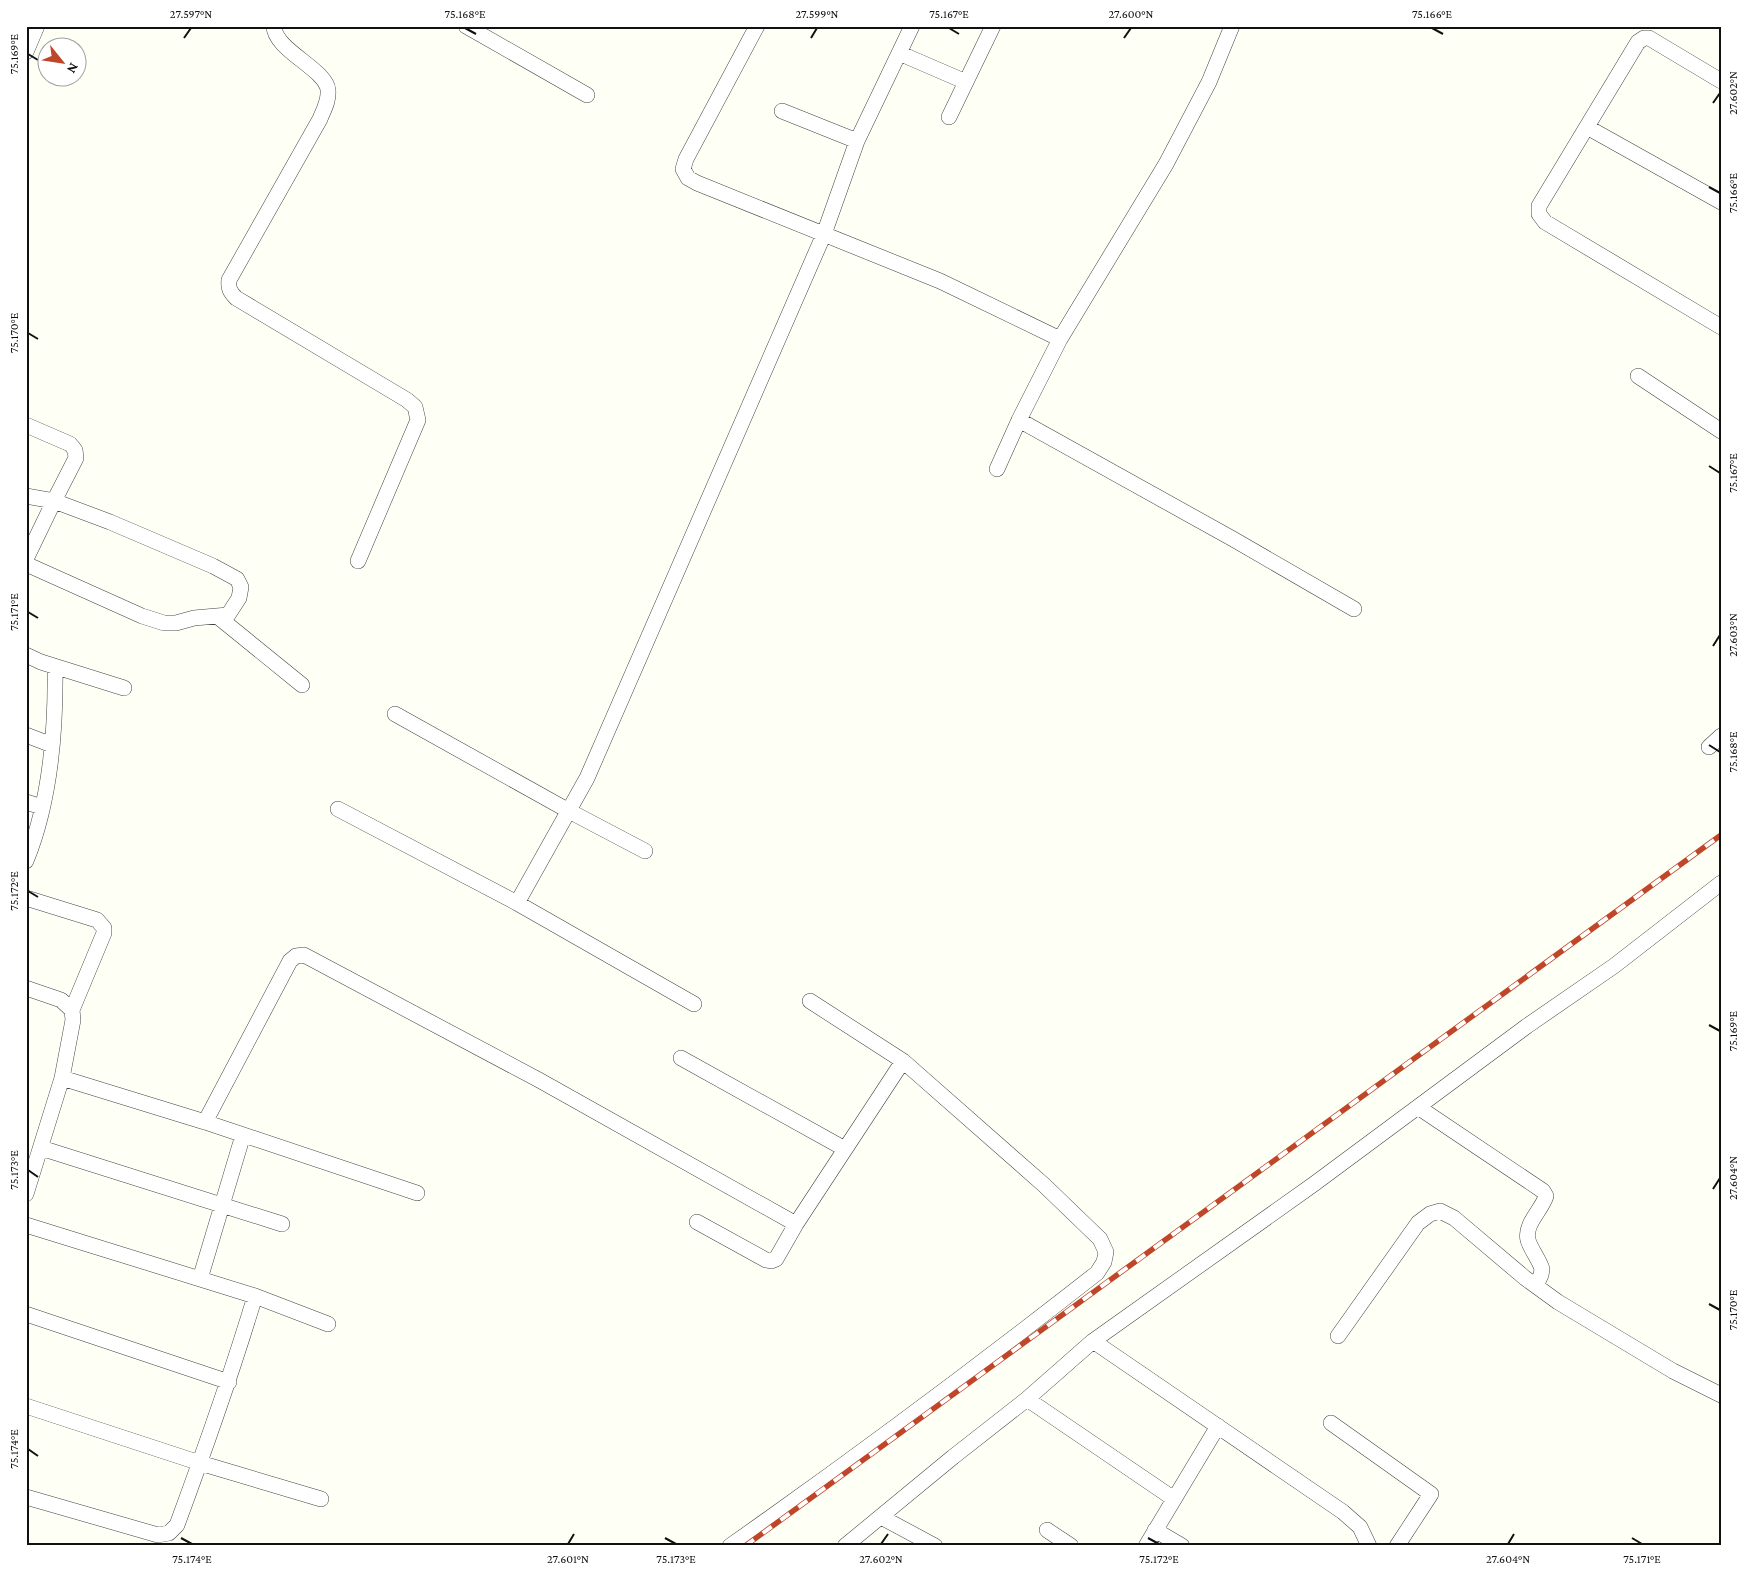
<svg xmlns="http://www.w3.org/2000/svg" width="1747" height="1572" viewBox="0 0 1747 1572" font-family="'Crimson Pro',serif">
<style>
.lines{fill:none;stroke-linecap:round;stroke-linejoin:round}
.street-casing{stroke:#444;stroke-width:16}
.street{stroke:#fff;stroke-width:15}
.rail-casing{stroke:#c0462a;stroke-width:5.5}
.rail{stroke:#fff;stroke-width:4;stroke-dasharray:11;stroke-linecap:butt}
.ticks{fill:none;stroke:#111;stroke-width:2}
.neatline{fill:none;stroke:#111;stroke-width:2}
.ticks-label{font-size:12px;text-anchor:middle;fill:#111}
</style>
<rect width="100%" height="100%" fill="#fefff5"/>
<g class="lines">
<defs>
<path id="street" d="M274,26C274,50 326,69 328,90C329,101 324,109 320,119L229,280C228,288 230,292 236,298L407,400L415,407L418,420L358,561
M466,26L587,95
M757,26L686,159L683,169L688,178L697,183L940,281L1060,339
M26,52L37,26
M899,53L966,82
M1721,81L1649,38H1644L1638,42L1539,206V214L1545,222L1721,327
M782,111L857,141
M949,117L993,26
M1587,127L1721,202
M1638,376L1721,431
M1019,420L1233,539L1354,609
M26,425L70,444L75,450L76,458L54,501L110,522L213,566L237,579L241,587L239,598L228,615L194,618L176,623H164L142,616L26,564
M997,469L1019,420L1060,339L1166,164L1209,82L1232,26
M26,496L54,501L26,559
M217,616L302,685
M26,655L41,662L124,688
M395,714L569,811L645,851
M26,735L52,745
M1709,747L1721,736
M26,802L42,807
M338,809L517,903L694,1004
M26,861C51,800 56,731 55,667
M26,898L97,920L104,928V933L72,1010
M517,903L587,778L824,234L857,141L912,26
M26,988L61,1000L72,1010L73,1020L62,1078L26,1194
M681,1058L845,1149
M62,1078L205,1122L417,1193
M1418,1107L1543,1191L1546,1196C1542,1210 1524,1224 1528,1240C1531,1250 1539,1259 1542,1269L1541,1275L1536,1286
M205,1122L290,961L296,956L304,955L539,1080L796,1224
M41,1148L282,1224
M697,1222L766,1260L771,1261L776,1259L796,1224L903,1061
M26,1225L255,1296L328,1324
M200,1279L243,1135
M26,1314L229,1382
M1338,1336L1418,1223L1430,1214L1440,1211L1454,1218L1525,1278L1558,1302L1673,1371L1721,1395
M1093,1341L1343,1512L1360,1527L1369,1546
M1027,1399L1174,1499
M26,1406L200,1463L321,1499
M1331,1423L1431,1494L1397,1546
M26,1497L158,1535L169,1533L177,1525C205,1449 232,1373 255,1296
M881,1517L935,1546
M1047,1530L1071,1546
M1155,1530L1182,1546
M730,1546C855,1458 977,1367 1097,1273L1104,1262L1106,1252L1100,1239L1044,1185L903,1061L810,1001
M845,1546L953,1457L1027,1399L1093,1341L1314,1184L1527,1026L1614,966L1721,883
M1146,1546L1218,1426"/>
</defs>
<use href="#street" class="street-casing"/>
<use href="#street" class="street"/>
<defs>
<path id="rail" d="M745,1546L1721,835"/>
</defs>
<use href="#rail" class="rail-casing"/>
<use href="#rail" class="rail"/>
</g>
<path class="ticks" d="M465,28L476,34M949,28L959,34M1432,28L1443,34M184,38L191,28M811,38L817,28M1124,38L1131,28M28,54L38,60M1713,103L1720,93M1709,187L1720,193M28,333L38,339M1709,466L1720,473M28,612L38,618M1713,646L1720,635M1709,745L1720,752M28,891L38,897M1709,1025L1720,1031M28,1170L38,1177M1713,1189L1720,1178M1709,1304L1720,1310M28,1449L38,1456M181,1538L192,1544M665,1538L676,1544M1148,1538L1159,1544M1632,1538L1642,1544M568,1544L574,1534M881,1544L888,1534M1508,1544L1514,1534"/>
<rect width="1747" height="1572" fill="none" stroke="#ffffff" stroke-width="55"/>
<g transform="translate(62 62) rotate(120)"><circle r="24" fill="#ffffff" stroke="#a0a0a0"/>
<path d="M0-4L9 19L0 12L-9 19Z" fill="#c0462a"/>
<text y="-8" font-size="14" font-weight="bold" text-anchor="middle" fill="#111111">N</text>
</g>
<rect x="28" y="28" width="1692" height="1516" class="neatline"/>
<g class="ticks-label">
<text x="191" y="18">27.597°N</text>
<text x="465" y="18">75.168°E</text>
<text x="817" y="18">27.599°N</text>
<text x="949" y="18">75.167°E</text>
<text x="1131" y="18">27.600°N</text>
<text x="1432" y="18">75.166°E</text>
<text transform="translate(14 54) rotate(-90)" y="4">75.169°E</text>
<text transform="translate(1733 93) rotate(-90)" y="4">27.602°N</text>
<text transform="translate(1733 193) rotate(-90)" y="4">75.166°E</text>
<text transform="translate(14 333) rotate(-90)" y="4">75.170°E</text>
<text transform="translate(1733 473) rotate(-90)" y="4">75.167°E</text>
<text transform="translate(14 612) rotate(-90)" y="4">75.171°E</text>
<text transform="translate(1733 635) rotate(-90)" y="4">27.603°N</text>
<text transform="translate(1733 752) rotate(-90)" y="4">75.168°E</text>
<text transform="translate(14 891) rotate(-90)" y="4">75.172°E</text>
<text transform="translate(1733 1031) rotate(-90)" y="4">75.169°E</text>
<text transform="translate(14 1170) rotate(-90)" y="4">75.173°E</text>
<text transform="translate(1733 1178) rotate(-90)" y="4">27.604°N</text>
<text transform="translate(1733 1310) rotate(-90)" y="4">75.170°E</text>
<text transform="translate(14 1449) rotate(-90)" y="4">75.174°E</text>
<text x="192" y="1563">75.174°E</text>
<text x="568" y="1563">27.601°N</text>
<text x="676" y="1563">75.173°E</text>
<text x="881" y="1563">27.602°N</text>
<text x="1159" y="1563">75.172°E</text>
<text x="1508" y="1563">27.604°N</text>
<text x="1642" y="1563">75.171°E</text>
</g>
</svg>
